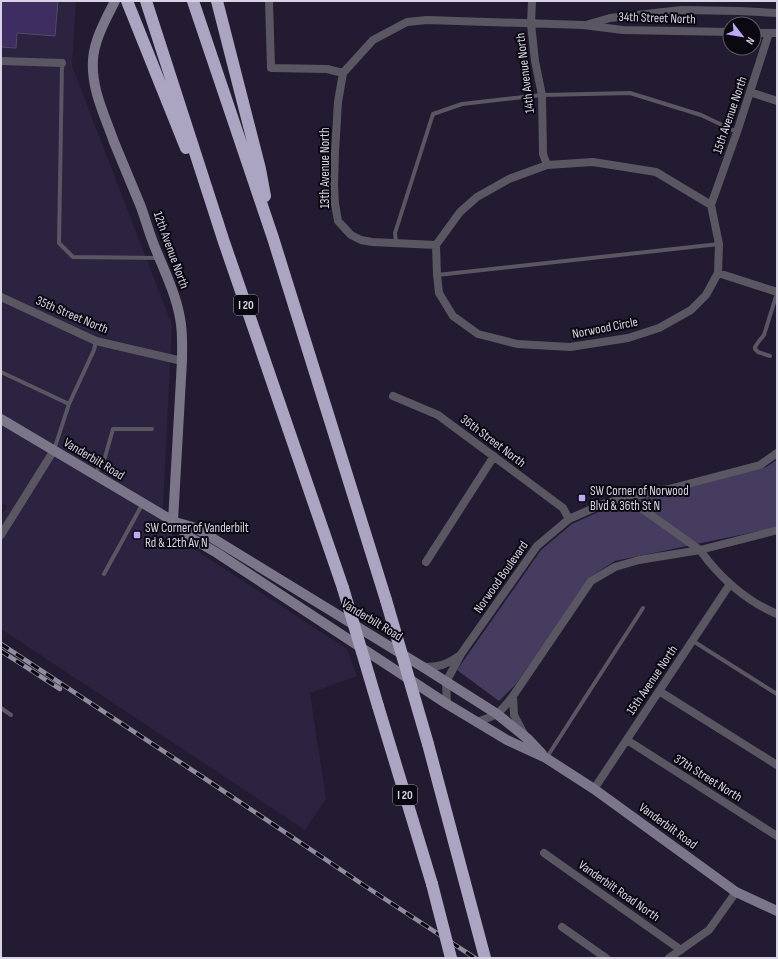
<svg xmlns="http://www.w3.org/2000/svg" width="778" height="959" viewBox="0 0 778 959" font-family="'Sofia Sans Condensed',sans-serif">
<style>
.built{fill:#2b233f}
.green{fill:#463c5f}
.building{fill:#3e2d61;stroke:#514a64}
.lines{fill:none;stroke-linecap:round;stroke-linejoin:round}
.lane{stroke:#5a5763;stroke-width:4}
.street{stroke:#5a5763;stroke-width:8}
.secondary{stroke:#7b7689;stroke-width:10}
.highway{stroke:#aca5c2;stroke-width:12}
.rail-casing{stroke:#918c9e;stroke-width:4.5}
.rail{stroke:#0a0811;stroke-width:3;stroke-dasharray:9;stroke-linecap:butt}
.highway-bridge{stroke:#aca5c2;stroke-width:12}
.poi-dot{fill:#bea9f5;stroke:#0a0811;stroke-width:1.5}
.labels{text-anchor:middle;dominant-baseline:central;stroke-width:4;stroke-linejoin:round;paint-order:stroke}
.shield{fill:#0a0811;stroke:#9a97a4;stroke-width:1}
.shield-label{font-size:12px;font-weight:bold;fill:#d8d4e3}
.street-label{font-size:13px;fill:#d8d4e3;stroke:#0a0811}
.poi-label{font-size:13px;fill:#d8d4e3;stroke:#0a0811;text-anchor:start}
</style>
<rect width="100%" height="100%" fill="#221b31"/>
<path class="built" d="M1,1H76L72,66L172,325L162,528L347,649L357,676L310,693L326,799L305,830L1,629V516L7,506L1,503Z"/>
<path class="green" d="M777,460V525L773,528L615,561L590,577L516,684L499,701L457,670L541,550L572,524L605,509L766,467Z"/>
<path class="building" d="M1,1H58L55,36L17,33L16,48L1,47Z"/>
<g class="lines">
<path class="lane" d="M62,63L59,243L73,257L159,258
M396,242L395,233L433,114L462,104L542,95L630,93L701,115L737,132
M437,275L719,244
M770,356L758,352L755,349V347L759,341L764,335L777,293
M1,372L69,404
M54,450L69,404L94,350L96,341
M95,474L105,457L113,429H152
M104,574L143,503
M693,641L777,694
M1,708L11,715
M547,757L643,608"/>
<path class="street" d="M269,1L271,68L327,69L343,73
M532,1L531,24L535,61L542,95L543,154L547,165
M589,24L610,18L681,10L739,11L777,13
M754,33H777
M1,61L62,63
M343,73L373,40L407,22L427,20L583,25L623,30L730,32
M343,73L338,102L335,152L334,185L335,204L338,221L351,235L361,240L372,242L436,245
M750,92L777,101
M593,162L656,172L711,205L719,244L718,273L706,295L691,310L659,328L628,338L570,347L517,344L478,334L453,316L439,293L437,275L436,245L460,212L477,197L509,179L547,165Z
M711,205L737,132L769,33
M718,273L777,292
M1,297L96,341L182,361
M393,396L438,415L563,508L569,519
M627,498L700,550C719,577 746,601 777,614
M1,535L54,450
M426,562L494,456
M423,667C440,667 445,665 459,656
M659,691L777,765
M513,696L514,715L524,734
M447,704L446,682L461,654L537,546L569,519L603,504L648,493L669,489L760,465L777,453
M476,722C497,716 501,712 513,696L591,581L615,567L639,560L700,550L774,531L777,530
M627,740L777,836
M594,789L730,584
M544,853L681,950
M562,927L606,958
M669,958L709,930L736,892"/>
<path class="secondary" d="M115,1C106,19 94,40 93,60C91,89 105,116 114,142C123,164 132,185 141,207C146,221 150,236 156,250C165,272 176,295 180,318C183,332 182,347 182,361L173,521
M1,419L173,521L188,536L217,553L447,704L507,740L546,758L594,789L736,892L777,911
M175,522L196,528L423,667L497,714L528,739L542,754"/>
<path class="highway" d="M127,1L186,148
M146,1L224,242L343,588
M193,1L273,238L386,600
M217,1L260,169L265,196
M378,706L432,884
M428,744L485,958"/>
<defs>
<path id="rail" d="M1,644L201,776L365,886L475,958
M1,651L60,689"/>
</defs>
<use href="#rail" class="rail-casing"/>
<use href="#rail" class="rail"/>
<path class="highway-bridge" d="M343,588L378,706
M386,600L428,744
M432,884L451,958"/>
</g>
<g class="poi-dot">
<rect x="578" y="494" width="8" height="8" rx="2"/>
<rect x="133" y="531" width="8" height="8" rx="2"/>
</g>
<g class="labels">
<g class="shield">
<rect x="234" y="295" width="24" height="20" rx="3"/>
<rect x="393" y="785" width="24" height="20" rx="3"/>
</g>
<g class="shield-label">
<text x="246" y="305">I 20</text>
<text x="405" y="795">I 20</text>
</g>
<g class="street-label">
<text transform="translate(657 18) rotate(2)">34th Street North</text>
<text transform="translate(525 73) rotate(-97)">14th Avenue North</text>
<text transform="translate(730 115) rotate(-71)">15th Avenue North</text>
<text transform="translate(325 168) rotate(-90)">13th Avenue North</text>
<text transform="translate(171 250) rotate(70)">12th Avenue North</text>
<text transform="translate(72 315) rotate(23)">35th Street North</text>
<text transform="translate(605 328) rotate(-11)">Norwood Circle</text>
<text transform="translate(493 441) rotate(37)">36th Street North</text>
<text transform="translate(94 459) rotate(31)">Vanderbilt Road</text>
<text transform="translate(501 577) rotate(-55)">Norwood Boulevard</text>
<text transform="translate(372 620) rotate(31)">Vanderbilt Road</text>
<text transform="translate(652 680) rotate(-56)">15th Avenue North</text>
<text transform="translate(708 778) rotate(32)">37th Street North</text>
<text transform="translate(668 826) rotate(36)">Vanderbilt Road</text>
<text transform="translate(619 891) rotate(35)">Vanderbilt Road North</text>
</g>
<g class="poi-label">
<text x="590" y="491">SW Corner of Norwood<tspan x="590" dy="15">Blvd &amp; 36th St N</tspan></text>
<text x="145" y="528">SW Corner of Vanderbilt<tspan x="145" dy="15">Rd &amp; 12th Av N</tspan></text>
</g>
</g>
<rect width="778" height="959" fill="none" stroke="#d8d4e3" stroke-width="4"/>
<g transform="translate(742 36) rotate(121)"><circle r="19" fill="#0a0811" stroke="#5c5a65"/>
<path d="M0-3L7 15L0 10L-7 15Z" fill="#bea9f5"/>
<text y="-6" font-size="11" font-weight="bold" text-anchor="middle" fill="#d8d4e3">N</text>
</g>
</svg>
